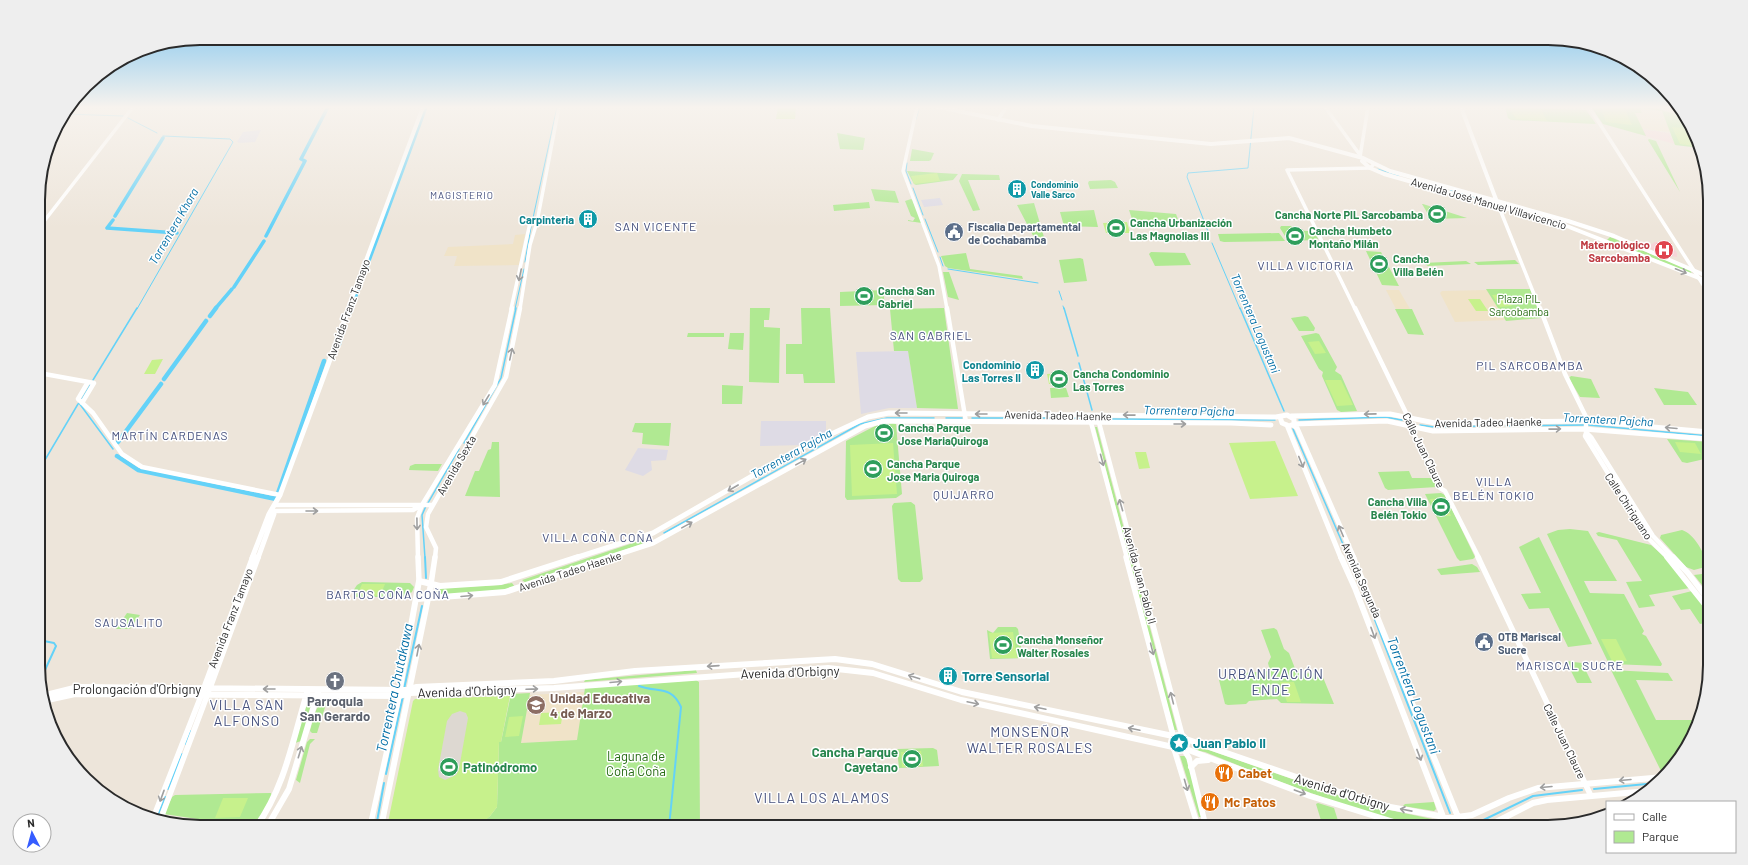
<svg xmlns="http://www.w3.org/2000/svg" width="1748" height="865" viewBox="0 0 1748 865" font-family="Barlow,sans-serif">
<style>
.industrial{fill:#dedbe5}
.education{fill:#f0e3c8}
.medical{fill:#f5d6d8}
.green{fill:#b0e992}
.pitch{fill:#c7f18c}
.plaza{fill:#ddd8d1}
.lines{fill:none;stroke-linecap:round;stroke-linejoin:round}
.stream-far2{stroke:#64d2f8;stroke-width:1}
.stream-far1{stroke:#64d2f8;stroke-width:1.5}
.stream{stroke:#64d2f8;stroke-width:2}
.canal-far1{stroke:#64d2f8;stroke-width:3.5}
.canal{stroke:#64d2f8;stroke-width:4.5}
.tertiary-far2{stroke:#fff;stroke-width:3.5}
.tertiary-far1{stroke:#fff;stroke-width:4.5}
.tertiary{stroke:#fff;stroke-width:5.5}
.secondary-far2{stroke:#fff;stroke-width:4}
.secondary-far1{stroke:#fff;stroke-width:5}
.secondary{stroke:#fff;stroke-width:6}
.oneway{stroke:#9f9f9f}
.labels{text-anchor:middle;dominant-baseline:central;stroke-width:3;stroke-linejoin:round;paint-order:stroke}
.far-culture-label{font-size:9px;font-weight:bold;fill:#0d838f;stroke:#fff;text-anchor:start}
.far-neighbourhood-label{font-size:10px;letter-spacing:1px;fill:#46517e;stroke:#fff}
.street-label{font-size:11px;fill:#2a2a2a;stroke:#fff}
.leisure-label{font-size:11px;font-weight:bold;fill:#27864d;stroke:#fff;text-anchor:start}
.culture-label{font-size:11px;font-weight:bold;fill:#0d838f;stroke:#fff;text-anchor:end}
.service-label{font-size:11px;font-weight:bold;fill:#4e5e75;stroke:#fff;text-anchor:start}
.health-label{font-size:11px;font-weight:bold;fill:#be3a42;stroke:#fff;text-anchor:end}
.park-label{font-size:11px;fill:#276c14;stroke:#fff}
.water-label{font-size:12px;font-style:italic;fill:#026ea5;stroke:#fff}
.neighbourhood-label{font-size:12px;letter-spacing:1px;fill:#46517e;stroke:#fff}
.near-street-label{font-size:13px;fill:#2a2a2a;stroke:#fff}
.near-culture-label{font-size:13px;font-weight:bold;fill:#0d838f;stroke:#fff;text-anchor:start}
.near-education-label{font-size:13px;font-weight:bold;fill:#785e54;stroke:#fff;text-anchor:start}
.near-worship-label{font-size:13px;font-weight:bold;fill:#5b616d;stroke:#fff}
.near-leisure-label{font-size:13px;font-weight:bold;fill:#27864d;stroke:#fff;text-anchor:end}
.near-park-label{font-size:13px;fill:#276c14;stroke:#fff}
.near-food-label{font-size:13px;font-weight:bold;fill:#c56008;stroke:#fff;text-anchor:start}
.near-neighbourhood-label{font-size:14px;letter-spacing:1px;fill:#46517e;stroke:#fff}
.near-water-label{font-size:14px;font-style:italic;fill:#026ea5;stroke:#fff}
.rim{fill:none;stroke:#2a2a2a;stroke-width:2}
</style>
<rect width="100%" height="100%" fill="#ede5da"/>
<path class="industrial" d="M1256,107H1323L1326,111L1255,110Z
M261,130L255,142L240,143L237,142L243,132Z
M940,198L943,205L924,207L921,200Z
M908,351L917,408H889L861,414L856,352Z
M761,421H826V433L804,445L760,446Z
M638,448L668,450L666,460L651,461L652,470L643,476L625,470Z"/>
<path class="education" d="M1639,108L1662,111L1671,132L1642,129L1635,112L1642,113Z
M525,234L519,265L454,266L457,256H444L448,247L513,244L515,235Z
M1386,290H1399L1410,309H1396Z
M1487,290L1505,320L1455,322L1440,293L1442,291Z
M584,692L578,740L521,743L529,695Z"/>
<path class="medical" d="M1642,129L1669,133L1675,144L1645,136Z
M1655,242H1669L1677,253V257L1665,255L1646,247Z"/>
<path class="green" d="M1505,107L1586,110L1596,124L1511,120L1508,118Z
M1591,107H1652L1685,117L1686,122L1689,123L1698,138L1700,148L1675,145L1662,111L1640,108L1642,113H1635L1646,136L1603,124Z
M837,133L865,138L863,150L840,149Z
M1649,139L1656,141L1680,192L1648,140Z
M912,149L934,153L931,160L929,161H910Z
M907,171L958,174L953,180L916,185L914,184Z
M962,174L999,175L1000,180H968L980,210L973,211L959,181Z
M1111,180L1115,182L1118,188L1090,189L1088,183L1089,181Z
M871,189L895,191L899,203L875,201Z
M911,199L913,200L922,223L908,221V220L913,221L915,218L911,216L905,201Z
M869,202L870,208L834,211L833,205Z
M1034,203L1046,244L1038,245L1017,205Z
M1422,204H1423L1467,218L1431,219Z
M1094,210L1098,227L1064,226L1060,212Z
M1129,210L1176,214L1179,222L1135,223L1133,222Z
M1281,226H1291C1298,231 1305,231 1314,231L1318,239L1316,240L1288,241L1280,228Z
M1279,233L1285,241L1224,242L1220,241L1218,234Z
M1610,237L1690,270L1692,274L1607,240Z
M1366,251L1381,252L1399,286L1382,285Z
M1151,252L1185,253L1191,265L1155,266L1149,254Z
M966,253L970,269L1022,276L1023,279L948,268L945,266L941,256Z
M1080,258L1083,259L1087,281L1064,283L1059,260Z
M1515,260L1519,264L1478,265L1474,262Z
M1466,261L1471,264L1428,266L1423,263Z
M943,272H949L959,300L948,297Z
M1486,289H1530L1541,318L1506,321Z
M883,290L885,305L840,306V292Z
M750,308H770L769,320H764V327L780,328L779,383L749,382Z
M801,308H830L835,383H804L803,374H786V344H802Z
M944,308L958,409L917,408L908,351H894L890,309Z
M1395,309H1412L1424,335L1408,334Z
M1305,316L1308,317L1315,328L1314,331H1299L1291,318Z
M688,333H724V337H687Z
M730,333H744L743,350L728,349Z
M1316,333L1319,334L1337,367L1335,371L1341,375L1357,411L1341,412L1337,410L1322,376L1323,372L1319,369L1301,336Z
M1571,376L1591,379L1600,398L1580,397L1569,378Z
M722,385L743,386L742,404H722Z
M1050,388H1066L1069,397L1051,398Z
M1654,388L1688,392L1697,405H1664Z
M635,423H671L669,446L642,444L643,433L632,432Z
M893,423L896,424L902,494L896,498L847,500L845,497L846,441L877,425Z
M1095,427H1097L1137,578H1134Z
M1667,439L1709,442V458L1687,463L1682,462Z
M492,442H499L500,497L465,496L475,471H479L488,450L491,449Z
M415,464H442L438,471L409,470L410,466Z
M1409,471L1412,478H1431L1437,487L1388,490L1385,488L1378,472Z
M1441,493L1445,495L1475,557L1473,559L1460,561L1457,558L1425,494Z
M911,502L915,505L923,579L920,582H901L898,579L892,506L894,503Z
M1570,529L1588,531L1617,581H1584L1590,593L1624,594L1644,631L1642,634L1646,636L1662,664L1661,666L1612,664L1608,662L1547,534L1558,530Z
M1682,530C1695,534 1704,554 1709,566L1694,570L1686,567L1660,538L1661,535Z
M1599,532L1651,545L1667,559L1690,588L1649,595L1655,606L1639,608L1626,582L1642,581L1617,540L1598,536L1596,533Z
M1539,537L1592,644L1568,647L1549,608L1529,609L1521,594L1541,593L1519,547Z
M642,540L645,543L526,583L522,580Z
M1472,564L1477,567L1480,572L1441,575L1437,569Z
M1710,573V589L1706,590L1694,575Z
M362,582L410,583L414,587L412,592L405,597H356L353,591L357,585Z
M512,583L515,587L499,591L436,595L437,588L500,585Z
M1137,590H1140L1177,730H1174Z
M1692,591L1710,616V622L1700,624L1690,609L1681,610L1672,596Z
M127,613L140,615L130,629H116Z
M998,627H1016L1018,629L1023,658L990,659L987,630L993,633Z
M1274,628L1277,630L1284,649L1289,653L1296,671C1304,677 1314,670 1322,675L1334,704L1281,703L1277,699L1249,701L1246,704L1228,705L1225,704L1219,680L1244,677V673L1270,671L1268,663L1271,657L1261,630Z
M1566,661L1582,663L1592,683H1577Z
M696,670L697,673L584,682L585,680Z
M1611,670L1668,673L1673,681L1636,680L1656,720H1693L1696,726L1693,736L1671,770L1661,771Z
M696,680L699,682L700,827H476L490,816L497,807L499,742H501L511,694L530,693L521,743L577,740L585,688Z
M328,698L317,733H312L310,731C313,720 315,703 328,698Z
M310,700L313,702L301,741L295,743L307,702Z
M310,739H315L310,744L300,783L296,780L307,742Z
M1192,744L1366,805L1437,820L1441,826C1412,836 1242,767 1205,752L1194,750Z
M933,748L937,750L939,766L899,768L897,749Z
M1180,756H1187L1202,817H1199Z
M271,793L272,796L263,813L251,827L164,814L172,797L175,795Z
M1434,802L1436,809L1434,811L1403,806L1405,804Z
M1318,803L1334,808L1340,827H1323L1316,804Z"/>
<path class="pitch" d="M778,107H796L795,119H776Z
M1601,107H1624L1632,125L1606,122Z
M1510,108L1541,110L1547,121L1516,119Z
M1672,127L1693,129L1700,147L1680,144Z
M937,173L940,181L914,184L911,176Z
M1127,222L1130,233H1106L1103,223Z
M1504,294L1512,306L1500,307L1492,295Z
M1468,299H1480L1488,311H1476Z
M1319,341L1326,353L1315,354L1308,342Z
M163,359L155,374H144L152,360Z
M1062,373L1065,384H1049L1047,374Z
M1325,380H1341L1353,405L1337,406Z
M889,425L890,440L879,441L878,426Z
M1275,441L1298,496L1250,499L1229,443Z
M1675,442L1695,443L1701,454L1680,452Z
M893,443L897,494L852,496L850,445Z
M1135,452H1146L1150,468L1139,469Z
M1443,498L1451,516H1438L1430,499Z
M362,584H385L380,596L357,595Z
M1013,632L1017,658H992L989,633Z
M1601,639H1616L1627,661H1612Z
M1280,682H1294L1301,702H1287Z
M510,696L501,742H499L497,807L490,816L480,825L476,827H387L413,701L415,699Z
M563,712L561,724L539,725L541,713Z
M523,716L519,736L505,737L509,717Z
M921,751L923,766L902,767L901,752Z
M223,798H248L240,817L215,818Z"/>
<path class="plaza" d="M460,711L466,713L468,718L459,769L456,775L445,780L439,777L438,770L447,721L452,714Z"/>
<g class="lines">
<path class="stream-far2" d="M65,114L123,116
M128,118L157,133
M916,119L920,107
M907,163L906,171L911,184
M1378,169L1399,176
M913,188L923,215
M1450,190L1489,202
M533,218L557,107
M925,219L938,252
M1209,234L1187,177L1188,173L1248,168L1254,107
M1212,243L1240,309
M940,257L943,266
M525,262L531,227
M948,269L1038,283
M1059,291L1062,300
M1063,306L1064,309
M137,309L233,142L230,139L163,136
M515,309L524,269"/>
<path class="stream-far1" d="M1064,308L1078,356
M1240,308L1284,411
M1079,363L1092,410
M93,380L137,308
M82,399L91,384
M79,403L113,449
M946,418H962
M972,418H1085
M1103,419L1275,420
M1299,420L1385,417L1402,420
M1420,425L1434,427L1495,426
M1588,425L1709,436
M1506,426L1584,425
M1293,429L1349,558
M464,443L501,378L516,308
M39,470L78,404
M428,503L459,449
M664,533L860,424L887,418H934
M425,558L422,515L426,506"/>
<path class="stream" d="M425,557L426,578
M1348,557L1357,577
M1361,584L1450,813
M39,640L54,643L56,646L39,683
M639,686C658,693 671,685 681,707L669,827
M404,689L422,606
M185,744L190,731
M386,774L403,696
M168,789L182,754
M1594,789L1657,783
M157,817L165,797
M1454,825L1455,827
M376,827L384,783
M1469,827L1533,796L1582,790"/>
<path class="canal-far1" d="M115,216L163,138
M113,220L107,228L177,233
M266,236L305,161L301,159L328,107
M234,287L264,241
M215,309L232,289
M351,309L426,107"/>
<path class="canal" d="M350,312L351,308
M210,316L216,308
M339,344L343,330
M164,379L206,321
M118,442L161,384
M117,456L138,470L276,499L324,361"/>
<path class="tertiary-far2" d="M917,107L903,171L939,266L947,309
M1325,107L1360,155
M1589,107L1709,294
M998,120L1006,107
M1360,157L1368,107
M1499,207L1540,309
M38,229L133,107
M511,309L530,223
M520,309L530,245L537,222L559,107
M1355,309L1287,170L1370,168L1373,165"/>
<path class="tertiary-far1" d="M947,308L966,422
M1355,308L1408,417L1410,426L1440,488L1445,491L1479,558
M1540,308L1565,374L1588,421
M39,373L94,383L82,403
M88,382L78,399L93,413L122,454L142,467L280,495
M1089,415L1127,558
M1097,415L1135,558
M1586,421V432L1591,437L1653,536L1674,558
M1586,433L1585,436L1648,538L1668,558
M275,505H433
M273,511L413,510L420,506
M418,558L417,518L422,505L495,385L512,308
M435,558L436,548L426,527L428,514L506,377L520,308"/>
<path class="tertiary" d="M418,557L419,581
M1126,557L1173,735
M1135,557L1182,735
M1478,557L1591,796
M1667,557L1710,611
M1673,557L1688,573L1710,602
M431,584L435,557
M1174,749L1198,827
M1184,750L1189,758L1206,827
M154,816L201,696
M161,818L207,696
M370,827L399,696"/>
<path class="secondary-far2" d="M938,107L1032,126L1211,144L1289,138L1363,158L1390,171L1568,221L1614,236L1709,277
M1461,107L1497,202
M1362,161L1370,168L1384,174L1564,225L1709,282
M348,309L423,107"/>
<path class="secondary-far1" d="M1291,416L1390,414L1435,423L1586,421L1709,432
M1280,417L1282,423L1289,426L1294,424L1387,421L1433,431L1584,429L1709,439
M1287,425L1341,558
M1293,425L1297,428L1354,558
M252,558L269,514L280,495L349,308
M258,558L274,514L273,511
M575,558L653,533L801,448L868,417L889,413L1276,417L1287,415L1294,419V424
M607,558L653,543L865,426L884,421L1231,423L1271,425"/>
<path class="secondary" d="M1341,557L1355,588L1447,827
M1353,557L1462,827
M417,599L505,592L610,557
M209,690L258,557
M203,691L253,557
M399,693L419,581L440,586L501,582L578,557
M42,696L78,687L406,690L416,687L554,681L635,671L835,659L872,664L962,692L1173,736
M43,701L75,694L399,696L410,693L554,688L828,668L873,673L961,700L1173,747
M1171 743a8 8 0 1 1 16 0a8 8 0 1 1-16 0Z
M1186,739L1374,804L1450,818L1472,815L1509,798L1538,788L1664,777
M1186,749L1310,796L1410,827
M1191,767L1197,761L1208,760
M256,827C285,787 293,739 307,693
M267,827L289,789L318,692
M381,827L431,584
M1486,827L1533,803L1547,800L1648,791"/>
</g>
<defs><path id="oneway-shaft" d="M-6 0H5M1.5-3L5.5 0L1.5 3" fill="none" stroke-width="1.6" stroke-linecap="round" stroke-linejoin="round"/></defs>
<g class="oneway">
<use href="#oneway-shaft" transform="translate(1681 271) rotate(22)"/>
<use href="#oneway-shaft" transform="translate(520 275) rotate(102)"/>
<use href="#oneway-shaft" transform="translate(511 354) rotate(-78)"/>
<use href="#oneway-shaft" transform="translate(486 400) rotate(121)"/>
<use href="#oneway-shaft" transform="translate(901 413) rotate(-180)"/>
<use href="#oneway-shaft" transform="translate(981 414) rotate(-180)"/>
<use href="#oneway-shaft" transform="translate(1370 414) rotate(179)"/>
<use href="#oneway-shaft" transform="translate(1129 415) rotate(-179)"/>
<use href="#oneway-shaft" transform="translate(1180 424)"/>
<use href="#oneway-shaft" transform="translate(1671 428) rotate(-175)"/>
<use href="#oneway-shaft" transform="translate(1555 429) rotate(-1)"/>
<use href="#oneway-shaft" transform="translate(1102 460) rotate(75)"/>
<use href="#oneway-shaft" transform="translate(801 462) rotate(-29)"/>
<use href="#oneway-shaft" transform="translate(1301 462) rotate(68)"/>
<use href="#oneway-shaft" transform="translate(733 488) rotate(150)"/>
<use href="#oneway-shaft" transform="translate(1121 505) rotate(-106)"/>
<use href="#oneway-shaft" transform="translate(312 511)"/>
<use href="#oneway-shaft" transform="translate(417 524) rotate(89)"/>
<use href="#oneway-shaft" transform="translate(687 525) rotate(-29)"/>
<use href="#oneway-shaft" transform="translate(1341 531) rotate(-113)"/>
<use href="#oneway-shaft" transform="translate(467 596) rotate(-5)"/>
<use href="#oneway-shaft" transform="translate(1373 633) rotate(70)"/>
<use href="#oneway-shaft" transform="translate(1152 649) rotate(76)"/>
<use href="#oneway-shaft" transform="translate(418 650) rotate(-79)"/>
<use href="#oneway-shaft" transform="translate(713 666) rotate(176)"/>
<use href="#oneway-shaft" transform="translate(914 677) rotate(-162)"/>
<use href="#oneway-shaft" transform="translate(616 682) rotate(-5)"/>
<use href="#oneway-shaft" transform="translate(269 689) rotate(-180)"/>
<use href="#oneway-shaft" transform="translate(532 689) rotate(-2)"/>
<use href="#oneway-shaft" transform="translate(1172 698) rotate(-104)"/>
<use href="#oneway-shaft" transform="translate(973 703) rotate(12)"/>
<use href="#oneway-shaft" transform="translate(1040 708) rotate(-168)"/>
<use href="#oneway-shaft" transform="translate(1134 729) rotate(-168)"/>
<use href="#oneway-shaft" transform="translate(300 752) rotate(-73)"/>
<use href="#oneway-shaft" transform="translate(1419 755) rotate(69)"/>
<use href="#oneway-shaft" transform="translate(1625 780) rotate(175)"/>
<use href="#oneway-shaft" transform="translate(1186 785) rotate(74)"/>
<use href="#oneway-shaft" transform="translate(1546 787) rotate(175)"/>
<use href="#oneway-shaft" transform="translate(1300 792) rotate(20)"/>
<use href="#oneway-shaft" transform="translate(162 796) rotate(110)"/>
<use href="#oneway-shaft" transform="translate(1406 810) rotate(-169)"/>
</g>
<linearGradient id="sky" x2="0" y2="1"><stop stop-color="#73c0ee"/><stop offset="0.47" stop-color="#f7f3ee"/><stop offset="1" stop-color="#f7f3ee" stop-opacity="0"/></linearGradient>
<rect width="1748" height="228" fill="url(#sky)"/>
<defs>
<symbol id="building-disc" viewBox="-11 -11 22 22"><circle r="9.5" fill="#0f9aa8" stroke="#fff"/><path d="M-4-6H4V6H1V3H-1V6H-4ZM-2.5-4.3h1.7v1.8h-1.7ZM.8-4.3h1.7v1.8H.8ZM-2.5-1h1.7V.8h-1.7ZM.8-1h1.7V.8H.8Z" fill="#fff"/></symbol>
<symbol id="stadium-disc" viewBox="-11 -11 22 22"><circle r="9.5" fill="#2e9e5b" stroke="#fff"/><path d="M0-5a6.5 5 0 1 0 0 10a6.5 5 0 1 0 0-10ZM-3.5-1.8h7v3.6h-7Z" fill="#fff"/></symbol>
<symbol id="civic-disc" viewBox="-11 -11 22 22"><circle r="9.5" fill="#5c6f8a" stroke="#fff"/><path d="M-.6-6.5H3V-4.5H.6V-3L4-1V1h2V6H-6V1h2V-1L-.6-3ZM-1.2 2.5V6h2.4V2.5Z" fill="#fff"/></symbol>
<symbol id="hospital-disc" viewBox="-11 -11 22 22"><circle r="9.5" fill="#e0444e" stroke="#fff"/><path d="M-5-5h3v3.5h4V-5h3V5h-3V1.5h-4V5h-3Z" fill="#fff"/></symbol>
<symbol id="church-disc" viewBox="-11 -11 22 22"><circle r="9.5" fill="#6b7280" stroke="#fff"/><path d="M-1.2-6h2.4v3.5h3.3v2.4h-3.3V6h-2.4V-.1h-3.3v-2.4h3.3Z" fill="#fff"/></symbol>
<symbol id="school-disc" viewBox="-11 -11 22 22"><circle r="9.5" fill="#8d6e63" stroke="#fff"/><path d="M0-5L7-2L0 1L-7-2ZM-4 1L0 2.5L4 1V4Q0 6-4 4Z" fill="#fff"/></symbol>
<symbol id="sight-disc" viewBox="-11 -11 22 22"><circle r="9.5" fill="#0f9aa8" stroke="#fff"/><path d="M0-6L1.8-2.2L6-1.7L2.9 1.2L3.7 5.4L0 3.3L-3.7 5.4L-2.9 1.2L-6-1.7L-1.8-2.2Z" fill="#fff"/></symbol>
<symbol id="restaurant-disc" viewBox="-11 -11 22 22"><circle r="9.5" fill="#e8710a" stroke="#fff"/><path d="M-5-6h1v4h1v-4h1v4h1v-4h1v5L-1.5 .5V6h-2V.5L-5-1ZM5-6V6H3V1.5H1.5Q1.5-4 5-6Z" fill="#fff"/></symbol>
</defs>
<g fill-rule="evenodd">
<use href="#building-disc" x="1006" y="178" width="22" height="22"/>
<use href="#stadium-disc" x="1426" y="203" width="22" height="22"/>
<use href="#building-disc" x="577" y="208" width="22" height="22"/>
<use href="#stadium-disc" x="1105" y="217" width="22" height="22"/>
<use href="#civic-disc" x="943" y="221" width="22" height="22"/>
<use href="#stadium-disc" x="1284" y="225" width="22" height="22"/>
<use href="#hospital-disc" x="1653" y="239" width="22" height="22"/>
<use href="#stadium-disc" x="1368" y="253" width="22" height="22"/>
<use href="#stadium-disc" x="853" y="285" width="22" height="22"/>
<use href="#building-disc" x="1024" y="359" width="22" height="22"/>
<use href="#stadium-disc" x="1048" y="368" width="22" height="22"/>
<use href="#stadium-disc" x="873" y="422" width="22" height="22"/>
<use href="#stadium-disc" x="862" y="458" width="22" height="22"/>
<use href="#stadium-disc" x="1430" y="496" width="22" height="22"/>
<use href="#civic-disc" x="1473" y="631" width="22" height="22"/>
<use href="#stadium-disc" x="992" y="634" width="22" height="22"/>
<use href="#building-disc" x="937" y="665" width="22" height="22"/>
<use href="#church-disc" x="324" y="670" width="22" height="22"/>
<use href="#school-disc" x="525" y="694" width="22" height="22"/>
<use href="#sight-disc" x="1168" y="732" width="22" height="22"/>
<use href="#stadium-disc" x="901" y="748" width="22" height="22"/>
<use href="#stadium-disc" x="438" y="756" width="22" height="22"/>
<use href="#restaurant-disc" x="1213" y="762" width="22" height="22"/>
<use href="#restaurant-disc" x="1199" y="791" width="22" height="22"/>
</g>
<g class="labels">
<g class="far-culture-label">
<text x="1031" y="184">Condominio<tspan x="1031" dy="10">Valle Sarco</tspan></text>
</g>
<g class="far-neighbourhood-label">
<text x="462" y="195">MAGISTERIO</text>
</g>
<g class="street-label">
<text transform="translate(1489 203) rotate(16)">Avenida José Manuel Villavicencio</text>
<text transform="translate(348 309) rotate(-70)">Avenida Franz Tamayo</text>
<text transform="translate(1058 415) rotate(1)">Avenida Tadeo Haenke</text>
<text transform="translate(1488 422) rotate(-1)">Avenida Tadeo Haenke</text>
<text transform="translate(1424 450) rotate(64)">Calle Juan Claure</text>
<text transform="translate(456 465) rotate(-60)">Avenida Sexta</text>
<text transform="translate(1629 506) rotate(57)">Calle Chiriguano</text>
<text transform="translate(570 571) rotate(-18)">Avenida Tadeo Haenke</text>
<text transform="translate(1140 575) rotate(75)">Avenida Juan Pablo II</text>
<text transform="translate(1362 580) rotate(66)">Avenida Segunda</text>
<text transform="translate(230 618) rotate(-69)">Avenida Franz Tamayo</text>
<text transform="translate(1565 741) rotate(64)">Calle Juan Claure</text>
</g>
<g class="leisure-label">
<text x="1423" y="214" text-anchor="end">Cancha Norte PIL Sarcobamba</text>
<text x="1130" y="222">Cancha Urbanización<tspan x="1130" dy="13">Las Magnolias III</tspan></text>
<text x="1309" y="230">Cancha Humbeto<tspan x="1309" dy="13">Montaño Milán</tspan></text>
<text x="1393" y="258">Cancha<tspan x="1393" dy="13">Villa Belén</tspan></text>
<text x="878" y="290">Cancha San<tspan x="878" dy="13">Gabriel</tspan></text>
<text x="1073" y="373">Cancha Condominio<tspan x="1073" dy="13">Las Torres</tspan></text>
<text x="898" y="427">Cancha Parque<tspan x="898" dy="13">Jose MariaQuiroga</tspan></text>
<text x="887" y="463">Cancha Parque<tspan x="887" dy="13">Jose Maria Quiroga</tspan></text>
<text x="1427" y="501" text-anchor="end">Cancha Villa<tspan x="1427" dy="13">Belén Tokio</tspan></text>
<text x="1017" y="639">Cancha Monseñor<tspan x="1017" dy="13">Walter Rosales</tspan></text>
</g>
<g class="culture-label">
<text x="574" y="219">Carpinteria</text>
<text x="1021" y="364">Condominio<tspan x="1021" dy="13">Las Torres II</tspan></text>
</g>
<g class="service-label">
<text x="968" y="226">Fiscalia Departamental<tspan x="968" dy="13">de Cochabamba</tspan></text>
<text x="1498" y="636">OTB Mariscal<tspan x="1498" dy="13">Sucre</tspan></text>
</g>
<g class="health-label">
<text x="1650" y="244">Maternológico<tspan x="1650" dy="13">Sarcobamba</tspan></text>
</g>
<g class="park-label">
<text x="1519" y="298">Plaza PIL<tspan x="1519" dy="13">Sarcobamba</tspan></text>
</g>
<g class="water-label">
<text transform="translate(173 226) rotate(-60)">Torrentera Khora</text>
<text transform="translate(1256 323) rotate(67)">Torrentera Logustani</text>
<text transform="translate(1189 410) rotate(1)">Torrentera Pajcha</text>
<text transform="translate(1608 419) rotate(3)">Torrentera Pajcha</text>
<text transform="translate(791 453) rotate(-29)">Torrentera Pajcha</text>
</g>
<g class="neighbourhood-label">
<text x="656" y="226">SAN VICENTE</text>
<text x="1306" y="265">VILLA VICTORIA</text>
<text x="931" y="335">SAN GABRIEL</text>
<text x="1530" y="365">PIL SARCOBAMBA</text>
<text x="170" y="435">MARTÍN CARDENAS</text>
<text x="1494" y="481">VILLA<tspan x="1494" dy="14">BELÉN TOKIO</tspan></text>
<text x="964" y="494">QUIJARRO</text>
<text x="598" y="537">VILLA COÑA COÑA</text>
<text x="388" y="594">BARTOS COÑA COÑA</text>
<text x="129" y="622">SAUSALITO</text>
<text x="1570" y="665">MARISCAL SUCRE</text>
</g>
<g class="near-street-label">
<text transform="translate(790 672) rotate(-2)">Avenida d'Orbigny</text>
<text x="137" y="689">Prolongación d'Orbigny</text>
<text transform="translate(467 691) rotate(-2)">Avenida d'Orbigny</text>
<text transform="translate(1342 792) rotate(17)">Avenida d'Orbigny</text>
</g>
<g class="near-culture-label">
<text x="962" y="676">Torre Sensorial</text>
<text x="1193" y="743">Juan Pablo II</text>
</g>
<g class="near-education-label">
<text x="550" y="698">Unidad Educativa<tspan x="550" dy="15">4 de Marzo</tspan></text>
</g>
<g class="near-worship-label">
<text x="335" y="701">Parroquia<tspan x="335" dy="15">San Gerardo</tspan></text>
</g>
<g class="near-leisure-label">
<text x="898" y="752">Cancha Parque<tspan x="898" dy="15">Cayetano</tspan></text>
<text x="463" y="767" text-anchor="start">Patinódromo</text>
</g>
<g class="near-park-label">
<text x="636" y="756">Laguna de<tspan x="636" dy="15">Coña Coña</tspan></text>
</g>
<g class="near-food-label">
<text x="1238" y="773">Cabet</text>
<text x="1224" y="802">Mc Patos</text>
</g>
<g class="near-neighbourhood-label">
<text x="1271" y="673">URBANIZACIÓN<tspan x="1271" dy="16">ENDE</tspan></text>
<text x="247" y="704">VILLA SAN<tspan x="247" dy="16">ALFONSO</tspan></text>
<text x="1030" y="731">MONSEÑOR<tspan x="1030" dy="16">WALTER ROSALES</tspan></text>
<text x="822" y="797">VILLA LOS ALAMOS</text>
</g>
<g class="near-water-label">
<text transform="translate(394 688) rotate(-78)">Torrentera Chutakawa</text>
<text transform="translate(1414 695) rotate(69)">Torrentera Logustani</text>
</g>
</g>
<path d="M0 0H1748V865H0ZM200 45H1548A155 155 0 0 1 1703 200V665A155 155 0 0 1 1548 820H200A155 155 0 0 1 45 665V200A155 155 0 0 1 200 45Z" fill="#eee" fill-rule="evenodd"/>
<path class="rim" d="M200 45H1548A155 155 0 0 1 1703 200V665A155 155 0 0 1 1548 820H200A155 155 0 0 1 45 665V200A155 155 0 0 1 200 45Z"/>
<rect x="1606" y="801" width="130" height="52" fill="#ffffff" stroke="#aaaaaa"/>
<rect x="1614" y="814" width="20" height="6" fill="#ffffff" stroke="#aaaaaa"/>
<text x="1642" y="821" font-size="12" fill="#2a2a2a">Calle</text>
<rect x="1614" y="831" width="20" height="12" fill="#b0e992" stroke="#aaaaaa"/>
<text x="1642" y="841" font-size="12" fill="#2a2a2a">Parque</text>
<g transform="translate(32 833) rotate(354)"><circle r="19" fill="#ffffff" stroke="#aaaaaa"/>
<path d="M0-3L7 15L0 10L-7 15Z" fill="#355cff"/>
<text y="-6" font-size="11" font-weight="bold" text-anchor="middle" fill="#2a2a2a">N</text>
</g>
</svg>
